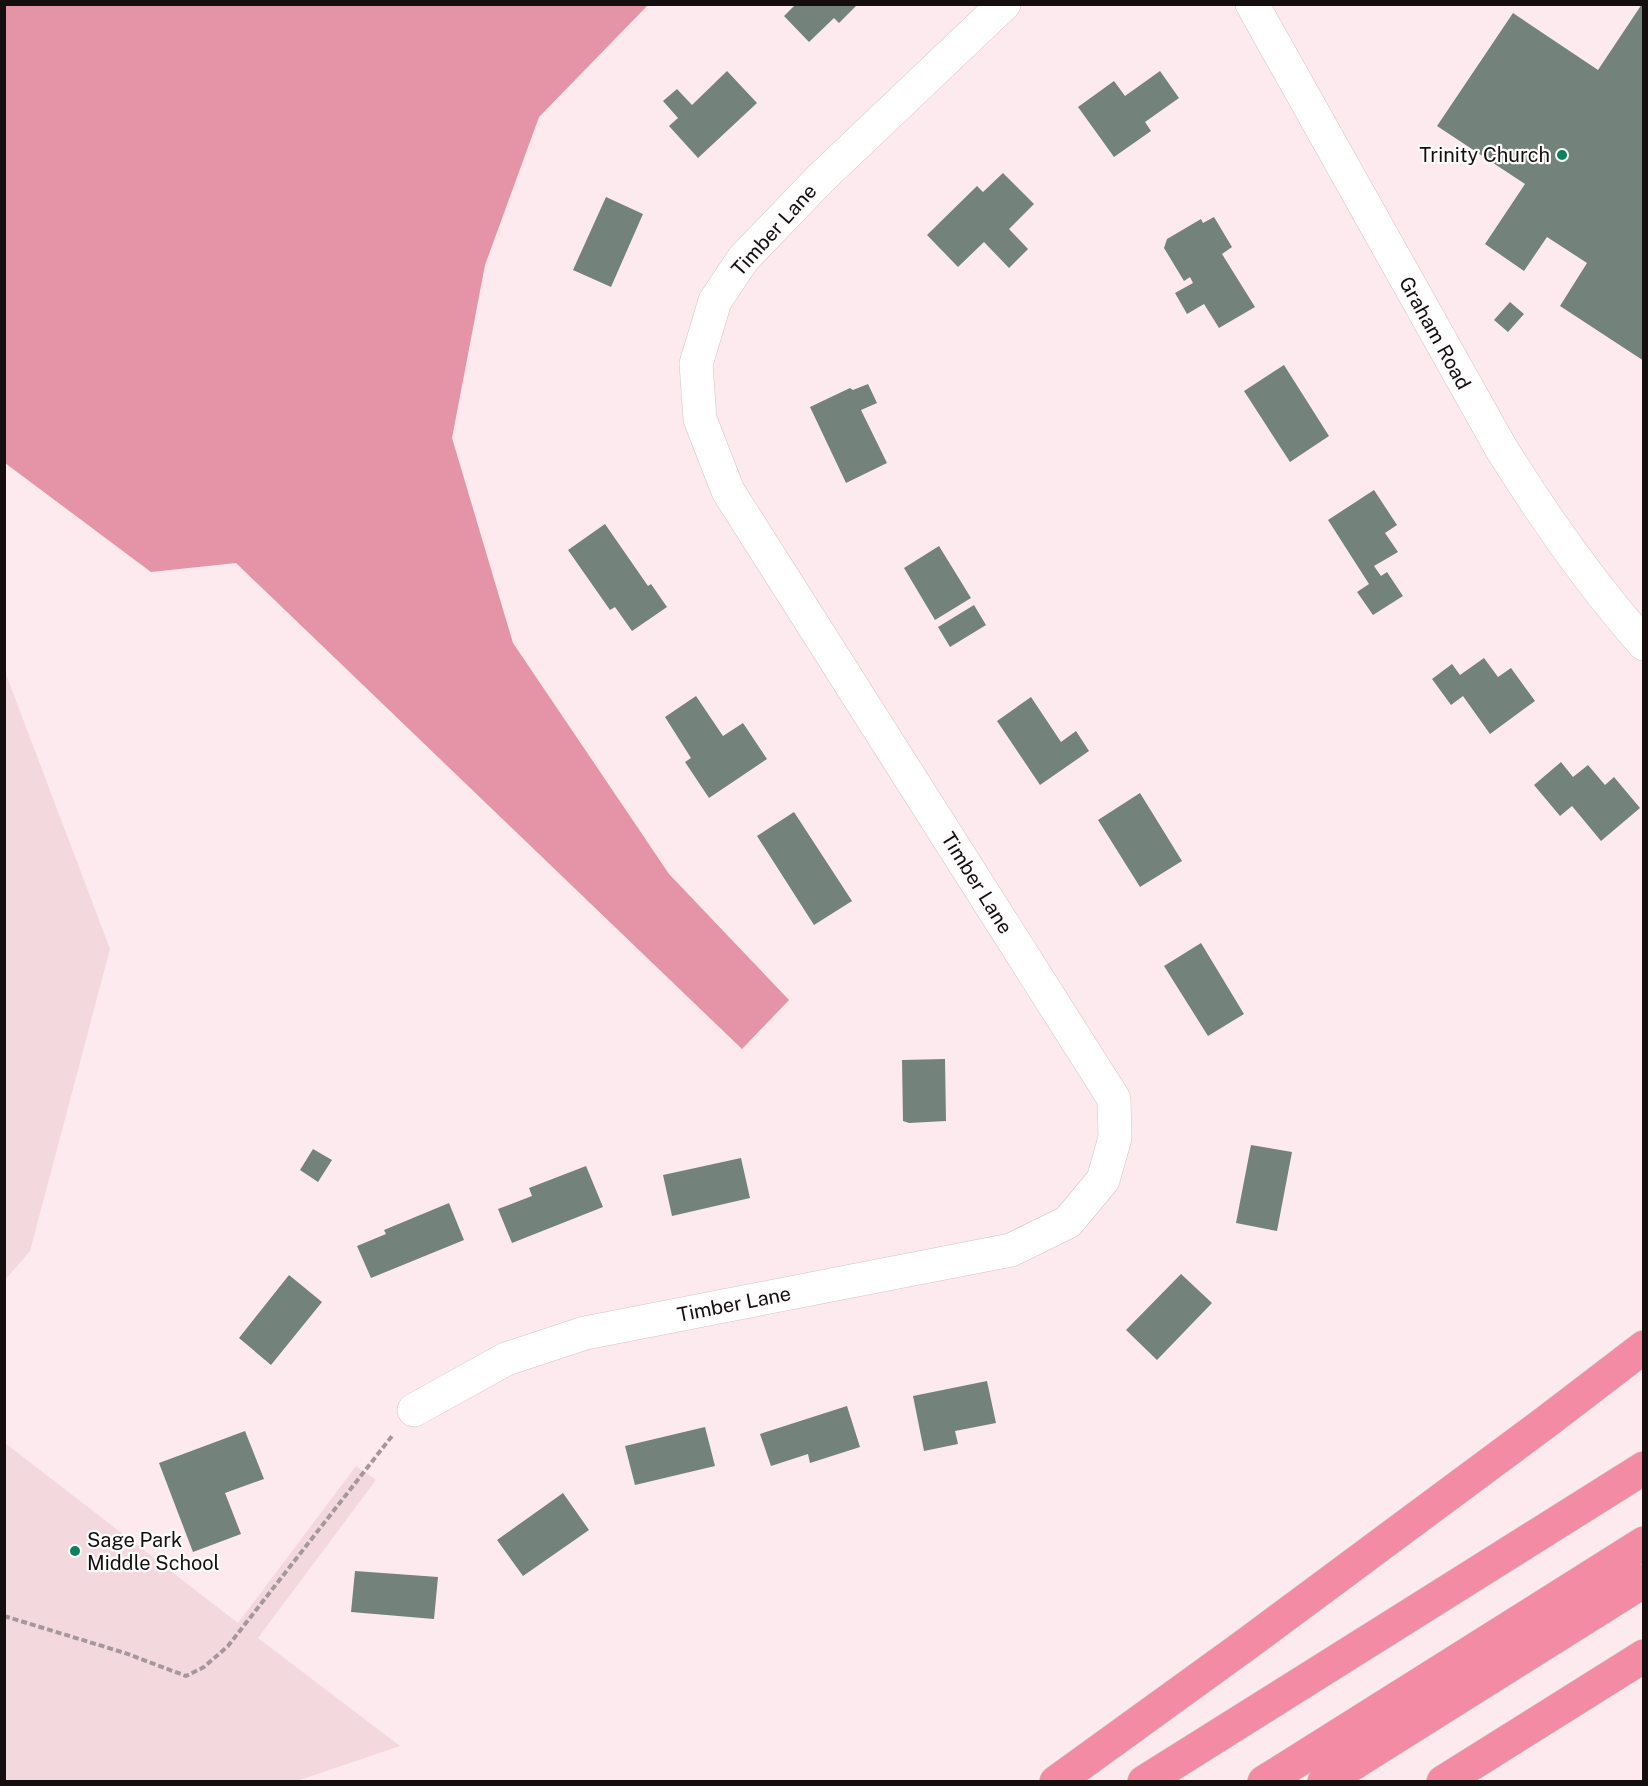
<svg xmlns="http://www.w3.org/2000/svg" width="1648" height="1786" viewBox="0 0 1648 1786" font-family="'Public Sans',sans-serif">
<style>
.built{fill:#f3d9de}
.forest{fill:#e593a6}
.building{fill:#73827b}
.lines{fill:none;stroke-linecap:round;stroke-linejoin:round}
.minor-casing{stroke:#d5c2c6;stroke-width:34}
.highway-casing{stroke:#d0cfcf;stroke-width:34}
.path{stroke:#a6979a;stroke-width:4;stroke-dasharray:6 3;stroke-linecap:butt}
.minor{stroke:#fff;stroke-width:33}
.highway{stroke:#f38ba5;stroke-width:33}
.poi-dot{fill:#0d805d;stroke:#fdfdfd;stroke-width:2}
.labels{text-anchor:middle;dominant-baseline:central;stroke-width:4.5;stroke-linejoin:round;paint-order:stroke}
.poi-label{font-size:20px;fill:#140e0f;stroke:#fdfdfd;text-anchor:end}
.street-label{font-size:20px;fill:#140e0f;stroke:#fdfdfd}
</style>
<rect width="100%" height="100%" fill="#fdeaee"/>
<path class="built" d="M4,669L110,949L30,1251L5,1280Z
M5,1443L238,1623L356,1466L376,1480L258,1638L400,1746L297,1781H5Z"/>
<path class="forest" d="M4,5H648L539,117L485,265L452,438L513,643L669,874L789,1000L742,1049L236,563L151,572L5,463Z"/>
<path class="building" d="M796,4H858L839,23L834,18L809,42L784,16Z
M1642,4H1644V361L1560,306L1587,263L1547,237L1524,271L1485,244L1525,184L1437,126L1513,13L1598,70Z
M727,71L757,103L698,158L669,126L678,118L663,101L677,89L692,105Z
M1160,71L1179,98L1145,122L1151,131L1114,157L1078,107L1114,81L1125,96Z
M1003,173L1034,204L1009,229L1028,249L1009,268L984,242L958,267L927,235L977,186L983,192Z
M606,197L643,214L611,287L573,270Z
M1214,217L1232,247L1222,254L1255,307L1219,328L1204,304L1187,314L1175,293L1193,283L1190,277L1184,281L1164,248L1167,239L1201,219L1203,223Z
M1510,302L1524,314L1508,332L1494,320Z
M1284,365L1329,436L1290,462L1244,391Z
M868,384L877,403L861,410L887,463L846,483L810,407L850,388L853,390Z
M1374,490L1397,525L1385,533L1398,552L1374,566L1381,576L1387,572L1403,596L1373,615L1357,592L1369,584L1328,520Z
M605,524L648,586L651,584L667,607L632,631L615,607L610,610L568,550Z
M939,546L971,598L935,620L904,568Z
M974,605L986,625L950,647L938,627Z
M1484,658L1498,677L1511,668L1535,701L1490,734L1463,696L1451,705L1432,679L1452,664L1460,675Z
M696,696L723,736L743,723L767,759L709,798L685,762L691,758L665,717Z
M1031,697L1061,742L1076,731L1089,751L1040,785L997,721Z
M1561,762L1573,777L1588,765L1605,785L1614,777L1640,808L1601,841L1572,806L1560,816L1534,785Z
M1140,793L1182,861L1140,887L1098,820Z
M794,812L852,901L814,925L757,836Z
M1201,943L1244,1014L1208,1036L1164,966Z
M945,1059L946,1121L909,1123L903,1121L902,1060Z
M1251,1145L1292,1152L1277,1231L1236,1223Z
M313,1149L332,1160L318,1182L300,1170Z
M741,1158L750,1198L672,1216L663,1175Z
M586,1166L603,1207L512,1243L498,1209L532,1196L529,1188Z
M449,1203L464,1240L371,1278L357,1246L386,1234L384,1230Z
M1181,1274L1212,1303L1157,1360L1126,1330Z
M289,1275L322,1302L271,1365L239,1338Z
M987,1381L996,1423L955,1431L958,1444L924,1451L913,1396Z
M847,1406L860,1447L810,1463L808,1454L771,1466L760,1434Z
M705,1427L715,1466L635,1485L625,1446Z
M245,1431L264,1479L225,1493L241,1534L193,1552L159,1463Z
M563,1493L589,1530L523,1576L497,1540Z
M355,1571L438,1577L434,1619L351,1612Z"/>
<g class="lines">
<defs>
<path id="minor" d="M1252,4L1501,448C1544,517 1590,583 1644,644
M414,1410L506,1359L585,1333L1011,1250L1068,1222L1103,1180L1115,1138L1114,1099L728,491L700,419L696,364L715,301L743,259L820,179L1004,4"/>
<path id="highway" d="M1056,1782L1244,1646L1546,1422L1644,1347
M1144,1782L1644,1468
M1264,1782L1644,1543
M1324,1782L1644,1581
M1443,1782L1644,1656"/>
</defs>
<use href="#minor" class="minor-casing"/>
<use href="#highway" class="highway-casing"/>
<path class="path" d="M4,1616L125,1653L186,1676L204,1667L228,1646L392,1436"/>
<use href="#minor" class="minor"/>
<use href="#highway" class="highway"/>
</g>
<g class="poi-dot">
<circle cx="1562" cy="155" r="6"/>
<circle cx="75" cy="1551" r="6"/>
</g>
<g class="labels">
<g class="poi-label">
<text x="1550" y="155">Trinity Church</text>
<text x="87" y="1540" text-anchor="start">Sage Park<tspan x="87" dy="23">Middle School</tspan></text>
</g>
<g class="street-label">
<text transform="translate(774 230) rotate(-48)">Timber Lane</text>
<text transform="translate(1435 333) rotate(61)">Graham Road</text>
<text transform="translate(977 883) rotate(58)">Timber Lane</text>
<text transform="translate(734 1304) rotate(-11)">Timber Lane</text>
</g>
</g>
<rect width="1648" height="1786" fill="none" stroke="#140e0f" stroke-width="12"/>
</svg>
